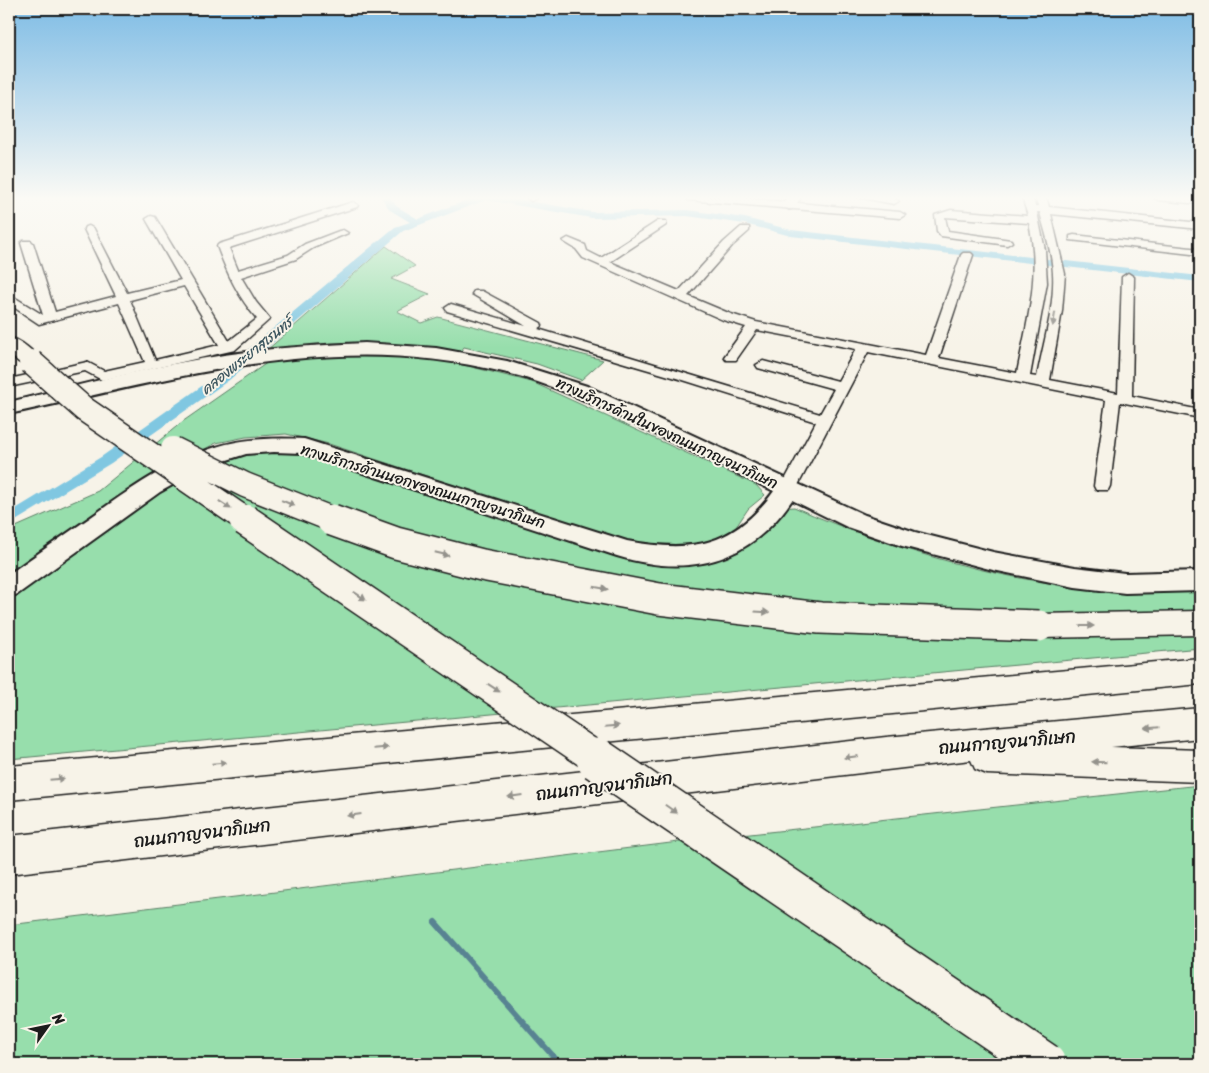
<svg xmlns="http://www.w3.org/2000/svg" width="1209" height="1073" viewBox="0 0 1209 1073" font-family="Sriracha,'Playpen Sans Thai',sans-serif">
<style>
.green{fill:#97deac;stroke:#5a7d64}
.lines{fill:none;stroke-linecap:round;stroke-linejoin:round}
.stream{stroke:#588392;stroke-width:6}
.canal{fill:#80c7e1;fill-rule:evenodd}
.street-casing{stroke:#1c1c1c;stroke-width:3}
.secondary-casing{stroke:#1c1c1c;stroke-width:4}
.highway-casing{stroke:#1c1c1c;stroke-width:3}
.street{fill:#f7f3e8;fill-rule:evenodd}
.secondary{fill:#f7f3e8;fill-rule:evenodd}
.highway{fill:#f7f3e8;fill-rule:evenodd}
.highway-bridge-far2-casing{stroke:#1c1c1c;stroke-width:27;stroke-linecap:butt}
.highway-bridge-far1-casing{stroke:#1c1c1c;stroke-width:34;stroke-linecap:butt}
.highway-bridge-casing{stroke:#1c1c1c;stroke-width:44;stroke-linecap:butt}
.highway-bridge-far2{stroke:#f7f3e8;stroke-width:24}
.highway-bridge-far1{stroke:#f7f3e8;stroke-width:31}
.highway-bridge{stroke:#f7f3e8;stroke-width:41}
.oneway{fill:#94928c}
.labels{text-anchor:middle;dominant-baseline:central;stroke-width:4;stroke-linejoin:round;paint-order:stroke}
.far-water-label{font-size:14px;font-style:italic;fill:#3f5861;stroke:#f7f3e8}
.street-label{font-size:15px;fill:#1c1c1c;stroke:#f7f3e8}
.near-street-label{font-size:18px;fill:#1c1c1c;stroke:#f7f3e8}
</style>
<rect width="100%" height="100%" fill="#f7f3e8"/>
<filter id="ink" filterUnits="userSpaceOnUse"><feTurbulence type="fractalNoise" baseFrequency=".02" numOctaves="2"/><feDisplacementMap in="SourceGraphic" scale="10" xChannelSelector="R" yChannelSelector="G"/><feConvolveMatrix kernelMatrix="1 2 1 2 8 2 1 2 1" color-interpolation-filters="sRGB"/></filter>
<g filter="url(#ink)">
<path class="green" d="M386,246L415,266L391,279L430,294L397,311L421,323L438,317L603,360L581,380L537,364L464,347L452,362L532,382L756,485L765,495L748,509L734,530L715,541L688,551L650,550L329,444L286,434L246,437L216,443L164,471L9,579V530L98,491L182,422L271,360L259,357Z
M245,450H287L311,455L610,554L677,566L707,564L724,557L740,549L783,508L794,507C897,552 1015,585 1128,592C1152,594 1176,592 1200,591V612L1142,613L1043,635L1080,638L1200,633V648L9,759V596L168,482Z
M1200,785V1064H9V925L695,840Z"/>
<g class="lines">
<path class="stream" d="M435,922L560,1064"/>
<path class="canal" d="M381,197H390L396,206L418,219L475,197H506L592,212L687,210L745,218L791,230L1200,276V282L791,236L745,224L687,216L592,218L486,200L403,231L229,380L111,463L9,525V513L101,457L219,374L395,227L410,222L390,210Z"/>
<defs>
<path id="street" d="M9,197H14V198L9,201Z
M526,197H536V198L531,201Z
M683,197H729L900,212L905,215L900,218L688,200Z
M857,197H890L899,201L894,204Z
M1022,197H1032L1035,206H1038L1036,197H1046L1049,207L1200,223V229L1051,214L1065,274L1062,311L1050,380L1118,393L1122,277L1128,273L1134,277L1132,396L1200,410V418L1120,402L1110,486L1108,490H1096L1094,486L1106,400L868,352L796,489L794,493H782L780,489L816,422L683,380L447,311L445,308L451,304L526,326L472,294L474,291H482L541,323L542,326L538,329L820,414L834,389L758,368L756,365L763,361L838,381L856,349L757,330L736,360H726L724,357L746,327L723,320L583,258L576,249L563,241L568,238L585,245L587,251L601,258L658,221H666V225L610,262L679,291L724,242L741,227H749V231L732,246L688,296L731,314L756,322L926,355L961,255L963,253H971L973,255L939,358L1017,373C1027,321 1041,276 1029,223L945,217L948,231L1011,240L1012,242L1007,245L941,236L937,231L935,215L951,210L1028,216ZM1037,212H1040C1045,232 1052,253 1053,273C1055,307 1043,344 1037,377L1030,376L1047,283L1045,250Z
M1153,197L1200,198V204L1158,200Z
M353,202L358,205L357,207L229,248L238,270L288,255L305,244L339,231L343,230L348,233L313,248L296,259L241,277L256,302L270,319L235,350L102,380L85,371L9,387V379L87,362L104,371L145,362L119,303L39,324L9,304V294L43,315L21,243L23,241H31L33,243L55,312L116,296L84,229L85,227L89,226L94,229L127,293L181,280L146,219L151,216L155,217L229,341L257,319C238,297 227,273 217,246L219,244ZM184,286L219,345L155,360L130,300Z
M1074,235L1200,249V255L1070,240V236Z"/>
<path id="secondary" d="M787,197H801L794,208L789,209L782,205Z
M365,343L436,348L507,361L587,386L865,515L915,532L993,552L1075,567L1125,573L1200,571V591L1125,593L1075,587L993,570L902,546L847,527L792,500C749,563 689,578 617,556L302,453L274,452L246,454L205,467L160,492L18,594L9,597V574C36,555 63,536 91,517C129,490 168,462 213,448C243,438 273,438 304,439L627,541C692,553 733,547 774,491C729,470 685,448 640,427C596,405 551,383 503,372C330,329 176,379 9,414V402C80,385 152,366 224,355C271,348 318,345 365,343Z"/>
<path id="highway" d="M9,337C21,340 35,352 42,362L39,367C25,370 19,362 9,354Z
M1200,611V635L1039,638L1028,635L1024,626L1028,617L1039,614Z
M1200,658V684L9,800V766Z
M1200,708V738L1111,747L1200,750V782L987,774L975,769L971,760L9,874V836L886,737Z"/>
</defs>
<use href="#street" class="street-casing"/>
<use href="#secondary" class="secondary-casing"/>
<use href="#highway" class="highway-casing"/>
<use href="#street" class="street"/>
<use href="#secondary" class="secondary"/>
<use href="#highway" class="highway"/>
<defs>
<path id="highway-bridge-far2" d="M31,362L84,409L247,521
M173,449L245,485L336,521"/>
<path id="highway-bridge-far1" d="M245,520L599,760
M332,520L396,543L482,565L659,599L820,618L1039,626"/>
<path id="highway-bridge" d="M597,759L1045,1064"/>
</defs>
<use href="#highway-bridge-far2" class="highway-bridge-far2-casing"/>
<use href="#highway-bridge-far1" class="highway-bridge-far1-casing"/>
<use href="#highway-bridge" class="highway-bridge-casing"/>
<use href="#highway-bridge-far2" class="highway-bridge-far2"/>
<use href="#highway-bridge-far1" class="highway-bridge-far1"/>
<use href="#highway-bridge" class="highway-bridge"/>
</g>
<defs><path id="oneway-solid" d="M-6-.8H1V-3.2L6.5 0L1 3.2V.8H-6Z" transform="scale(1.25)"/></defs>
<g class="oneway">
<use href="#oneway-solid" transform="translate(1054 319) rotate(100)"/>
<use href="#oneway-solid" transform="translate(288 503) rotate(23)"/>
<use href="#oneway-solid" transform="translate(225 505) rotate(34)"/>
<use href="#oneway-solid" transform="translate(442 554) rotate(14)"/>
<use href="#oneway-solid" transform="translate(601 588) rotate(10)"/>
<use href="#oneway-solid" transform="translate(360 596) rotate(34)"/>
<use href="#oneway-solid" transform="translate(762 612) rotate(4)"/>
<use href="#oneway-solid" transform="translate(1087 626)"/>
<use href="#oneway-solid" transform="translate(494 688) rotate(34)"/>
<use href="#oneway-solid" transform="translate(612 726) rotate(-5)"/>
<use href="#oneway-solid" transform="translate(1152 728) rotate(175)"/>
<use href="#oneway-solid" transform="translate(381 748) rotate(-5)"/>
<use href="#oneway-solid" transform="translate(851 757) rotate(173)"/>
<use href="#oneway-solid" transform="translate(1099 762) rotate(-178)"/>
<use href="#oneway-solid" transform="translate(219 763) rotate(-5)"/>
<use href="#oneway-solid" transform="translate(57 779) rotate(-5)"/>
<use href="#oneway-solid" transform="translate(515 796) rotate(173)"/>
<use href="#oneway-solid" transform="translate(671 809) rotate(35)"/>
<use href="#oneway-solid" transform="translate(354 815) rotate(173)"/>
</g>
</g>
<linearGradient id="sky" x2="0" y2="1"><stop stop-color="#7ebce5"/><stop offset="0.57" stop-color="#fbfaf5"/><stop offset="1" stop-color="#fbfaf5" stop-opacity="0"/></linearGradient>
<rect width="1209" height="348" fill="url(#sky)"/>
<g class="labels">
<g class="far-water-label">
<text transform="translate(247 356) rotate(-39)">คลองพระยาสุเรนทร์</text>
</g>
<g class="street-label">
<text transform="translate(667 433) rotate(25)">ทางบริการด้านในของถนนกาญจนาภิเษก</text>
<text transform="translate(423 486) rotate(17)">ทางบริการด้านนอกของถนนกาญจนาภิเษก</text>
</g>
<g class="near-street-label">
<text transform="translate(1007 742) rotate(-5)">ถนนกาญจนาภิเษก</text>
<text transform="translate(604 786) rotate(-7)">ถนนกาญจนาภิเษก</text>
<text transform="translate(202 833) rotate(-7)">ถนนกาญจนาภิเษก</text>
</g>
</g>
<rect width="1209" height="1073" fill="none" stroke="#f7f3e8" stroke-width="30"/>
<rect x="15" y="15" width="1179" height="1043" fill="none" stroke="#1c1c1c" stroke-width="2" filter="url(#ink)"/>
<g transform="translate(48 1026) rotate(57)" stroke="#f7f3e8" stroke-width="4" paint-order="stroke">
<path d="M0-4L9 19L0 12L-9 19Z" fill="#1c1c1c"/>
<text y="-8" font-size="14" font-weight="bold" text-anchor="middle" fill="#1c1c1c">N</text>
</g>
</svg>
